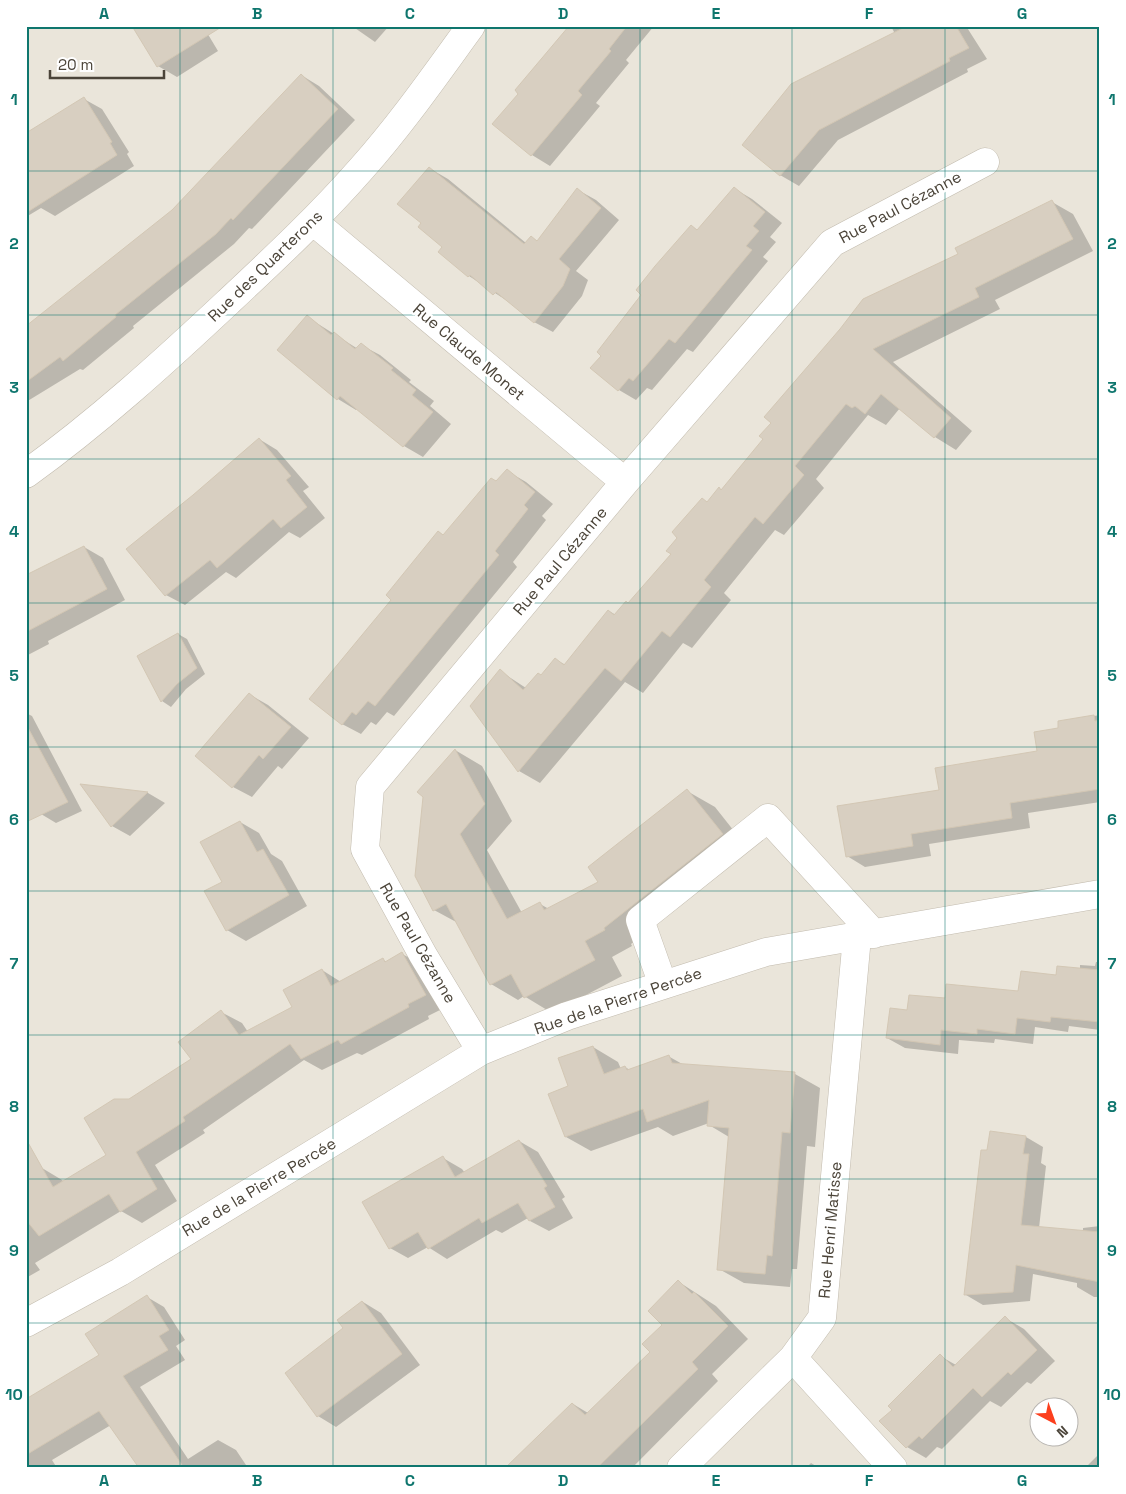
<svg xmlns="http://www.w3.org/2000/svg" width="1126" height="1494" viewBox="0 0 1126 1494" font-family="'Space Grotesk',sans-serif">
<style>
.residential{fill:#eae5da;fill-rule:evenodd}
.shadow{fill:#0003}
.building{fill:#d8cfc1;stroke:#d3c7b4}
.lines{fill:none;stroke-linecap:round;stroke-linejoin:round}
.street-casing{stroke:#c2bbae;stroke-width:29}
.street{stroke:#fff;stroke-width:28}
.grid{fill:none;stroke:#0f766e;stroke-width:1;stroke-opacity:0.55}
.labels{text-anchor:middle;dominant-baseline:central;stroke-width:5;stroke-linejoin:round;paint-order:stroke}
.street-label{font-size:16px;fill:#4b4439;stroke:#fff}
.neatline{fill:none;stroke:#0f766e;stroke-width:2}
.grid-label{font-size:16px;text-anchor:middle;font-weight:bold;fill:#0f766e}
</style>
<rect width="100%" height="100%" fill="#f6f3ec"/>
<path class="residential" d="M26,26H1100V1468H26ZM1038,1406H1068V1436H1038Z"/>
<path class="shadow" d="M203,26L218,51L177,77L158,66Z
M352,26H389L375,42Z
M568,26H654L626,60L629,63L596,103L600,106L550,166L532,155L494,124L520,93L570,27Z
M891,26H966L987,59L967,69L968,72L838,140L799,186L780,175L895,34Z
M301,75L319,86L355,120L252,229L249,228L234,244L133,326L134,328L83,370L80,369L26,402V328L173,211Z
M84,99L102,109L129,152L127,154L134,166L55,216L41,208L26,217V135Z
M429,168L448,179L526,243L531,238L538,241L578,190L596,200L619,220L576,271L588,280L582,296L553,332L534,322L512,304L469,276L423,223Z
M735,189L752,199L782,223L770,237L776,242L763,257L768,261L693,352L687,349L652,390L647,388L636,400L619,390L592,368L603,355L642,295L691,226L698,231Z
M1052,202L1073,214L1093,251L995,300L1000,309L893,362L972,431L956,450L935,437L900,408L886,425L868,415L816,479L824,488L784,535L775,530L724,593L731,600L692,648L683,643L643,693L625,682L540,783L519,771L500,671L526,688L541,676L556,660L566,665L609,611L616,615L628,604L673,554L708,503L960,254Z
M307,317L358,349L361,345L380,355L411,380L409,382L434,401L430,406L451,424L423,457L404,446L357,409L356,410L338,399Z
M259,439L277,450L309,487L303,491L325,518L300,538L289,532L236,578L226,572L185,605L166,595L194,496Z
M507,471L526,482L553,504L542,516L546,520L513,562L517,567L394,716L387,712L376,725L371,722L361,734L342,724L392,600L439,532L444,536Z
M84,547L103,558L125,600L48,641L49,644L26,656V577Z
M178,634L187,639L205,674L186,689L171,707L162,701L138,657Z
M249,694L268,705L309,738L282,769L278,766L252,797L233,787L197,755Z
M26,713L32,716L82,811L56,823L41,814L26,787Z
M1100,715V802L1028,813L1030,828L929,844L931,856L865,867L847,856L940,791L1038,752L1059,729V722Z
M455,750L482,766L512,821L487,850L522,913L540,904L549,909L600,882L687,791L715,807L749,850L631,944L632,946L612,957L622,976L552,1013L524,996L518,1000L491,984L458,923L434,910Z
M82,786L148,793L165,803L130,836L112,826Z
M240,822L259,833L271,854L282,861L307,906L246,941L227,930L223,882Z
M402,954L423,965L446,1007L428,1016L429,1019L362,1055L357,1053L322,1070L304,1060L203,1130L205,1133L155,1165L177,1201L142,1223L121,1211L35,1263L40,1270L26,1278V1176L42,1168L62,1180L64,1182L108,1155L129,1101L192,1059L221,1012L242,1023L248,1032L294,1008L322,970L341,982L383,960L387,962Z
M1096,962H1100V1030L1069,1026L1068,1032L1035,1027L1033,1044L995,1039L994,1043L959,1040L958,1054L905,1048L887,1038L908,1011L946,1000L1020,993L1057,976L1080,969V965L1095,966Z
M593,1047L618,1062L621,1069L625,1067L630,1070L668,1056L684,1065L795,1074L820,1088L815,1147L807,1146L797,1269H792L790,1287L744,1283L719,1269L729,1137L709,1125V1123L673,1136L658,1127L591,1151L566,1137L569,1087Z
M1026,1137L1043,1147L1041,1163L1046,1166L1039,1228L1083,1232V1228L1100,1226V1297H1094L1077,1287V1283L1033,1274L1030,1301L983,1305L966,1295L988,1152Z
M519,1141L538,1152L565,1197L562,1199L573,1218L549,1231L530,1221L528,1218L502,1233L496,1230L447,1259L428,1247L408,1258L390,1248L443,1158L462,1169L465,1173Z
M679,1282L716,1306L748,1339L712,1374L718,1381L632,1468H507L573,1404L588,1413L651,1352L663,1325Z
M147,1297L164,1307L185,1340L176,1346L185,1360L140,1387L188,1459L218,1440L236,1450L248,1468H152L111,1425L52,1460L57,1468H26V1418L101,1355Z
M363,1302L381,1313L420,1365L336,1427L318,1416L345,1329Z
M1005,1318L1024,1329L1055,1361L1031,1384L1027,1382L1001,1407L990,1401L942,1449L937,1447L926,1458L907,1447L881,1422L894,1410L940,1356L956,1365Z
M1100,1453V1468H1085Z
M811,1463L819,1468H806Z"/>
<path class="building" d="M132,26H223L157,67Z
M569,26H627L609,49L611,51L578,91L582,95L531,156L492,124L518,94L515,90Z
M907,26H956L969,48L949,58L950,61L819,130L780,176L742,145L791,84Z
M301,74L338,109L233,220L231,218L216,234L115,315L116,317L63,361L60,357L26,382V326L172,210Z
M84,97L112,142L110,143L117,155L26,213V133Z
M429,167L524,244L531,236L537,241L577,188L601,208L559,259L570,269L563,286L534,323L496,292L493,295L470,275L468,277L438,252L442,247L418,227L421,223L397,204Z
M734,187L765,212L753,226L759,231L746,246L752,250L675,343L669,339L633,381L629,378L618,391L590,368L601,356L597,352L641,295L636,290L655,266L691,225L697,230Z
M1052,200L1073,239L975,288L979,297L873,349L951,418L934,438L881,394L865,414L855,406L852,408L846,404L795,466L804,475L763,524L755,517L704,580L711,587L670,637L662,631L621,681L605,668L518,772L470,706L500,669L523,690L538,673L541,675L555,658L564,665L608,610L614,615L626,601L628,603L671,554L666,551L677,538L672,532L702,498L707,502L719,487L721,490L763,439L759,436L771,423L764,417L840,329L863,299L958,254L955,248Z
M307,315L331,335L334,332L355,349L361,343L393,368L391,370L416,390L412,395L433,412L403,447L340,396L337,400L277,350Z
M259,438L291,476L286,480L307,507L281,528L273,519L217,568L210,560L165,596L126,549L193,495Z
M507,469L535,492L524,505L528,509L495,551L499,555L375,706L368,701L356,715L352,712L342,725L309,699L391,600L386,595L438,531L443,535L491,478L496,481Z
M84,546L107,589L26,632V575Z
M178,633L197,668L177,684L161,702L137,656Z
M249,693L291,727L263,759L259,755L232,788L195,756Z
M1094,715L1095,721L1100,720V789L1010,803L1012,818L911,834L913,846L846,857L837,806L939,790L935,768L1037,751L1034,732L1058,728V721Z
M26,724L68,802L26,822Z
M455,749L485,804L460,834L507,919L540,902L544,910L598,882L588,867L687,789L723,834L604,928L605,930L585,941L595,960L524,998L511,974L490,985L446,904L433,911L415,876L423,797L417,792Z
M80,784L148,792L111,827Z
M240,821L257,852L263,849L289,895L226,931L204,891L222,882L200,842Z
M402,952L426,995L408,1004L409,1007L341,1044L338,1040L301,1059L290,1044L183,1117L185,1121L136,1152L157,1189L120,1212L109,1194L39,1236L26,1220V1139L53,1187L106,1155L84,1118L114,1099H129L191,1059L178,1042L221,1010L239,1035L292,1007L283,990L322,969L331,986L383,958L385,962Z
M1057,966L1100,970V1022L1051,1017L1050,1022L1017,1018L1015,1034L977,1029V1034L941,1030L940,1045L886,1038L890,1008L907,1010L909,995L945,998L946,984L1018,991L1021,971L1056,975Z
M593,1046L604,1074L625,1066L627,1070L669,1055L672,1063L795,1072L790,1133L782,1132L772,1256L767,1255L765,1274L717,1270L729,1128L707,1126L709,1100L647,1122L643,1109L565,1137L548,1094L568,1086L558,1058Z
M990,1131L1026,1136L1023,1154H1029L1021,1225L1100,1232V1282L1016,1265L1013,1292L964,1295L981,1150H987Z
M519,1140L547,1186L544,1188L555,1207L529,1221L518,1203L482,1223L479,1218L428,1249L418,1232L389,1249L362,1202L443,1156L455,1177Z
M678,1280L692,1294L694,1292L728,1326L692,1362L698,1369L597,1468H505L572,1403L585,1415L650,1352L642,1344L662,1325L648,1311Z
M147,1295L169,1330L159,1336L168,1350L123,1376L184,1468H139L99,1411L26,1455V1399L99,1355L85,1334Z
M362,1301L402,1354L317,1417L285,1373L343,1328L337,1320Z
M1005,1316L1037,1350L1011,1375L1008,1372L982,1397L973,1388L922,1439L919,1436L906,1448L879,1421L892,1410L888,1406L940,1354L953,1367Z"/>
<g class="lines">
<defs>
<path id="street" d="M314,222L625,482
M26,474C98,422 164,362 228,302C275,258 320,216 362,168C402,123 436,74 471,26
M663,985L640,920L768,818L874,934
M481,1051L423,955L365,849L370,787L625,482L832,243L985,162
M26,1323L120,1272L481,1051L567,1016L766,952L1100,894
M793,1358L893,1468
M681,1468L793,1358L822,1318L857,937"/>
</defs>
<use href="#street" class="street-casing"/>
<use href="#street" class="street"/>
</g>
<path class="grid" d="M180,26V1468M333,26V1468M486,26V1468M640,26V1468M792,26V1468M945,26V1468M26,171H1100M26,315H1100M26,459H1100M26,603H1100M26,747H1100M26,891H1100M26,1035H1100M26,1179H1100M26,1323H1100"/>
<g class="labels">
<g class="street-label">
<text transform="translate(900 207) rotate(-28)">Rue Paul Cézanne</text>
<text transform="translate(265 266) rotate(-44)">Rue des Quarterons</text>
<text transform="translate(469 352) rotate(40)">Rue Claude Monet</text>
<text transform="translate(560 561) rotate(-50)">Rue Paul Cézanne</text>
<text transform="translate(418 943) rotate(60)">Rue Paul Cézanne</text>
<text transform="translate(618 1001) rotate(-19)">Rue de la Pierre Percée</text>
<text transform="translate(259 1187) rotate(-31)">Rue de la Pierre Percée</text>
<text transform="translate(830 1230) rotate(-85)">Rue Henri Matisse</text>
</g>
</g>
<rect width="1126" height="1494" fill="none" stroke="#ffffff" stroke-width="55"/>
<g transform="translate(1054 1422) rotate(139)"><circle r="24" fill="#ffffff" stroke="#b7b4b0"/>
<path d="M0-4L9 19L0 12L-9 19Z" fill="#fc3f1d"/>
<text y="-8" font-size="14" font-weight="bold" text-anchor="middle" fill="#4b4439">N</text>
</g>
<path d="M50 70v8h114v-8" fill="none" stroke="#4b4439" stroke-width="2.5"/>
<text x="58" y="70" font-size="15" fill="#4b4439" stroke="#ffffff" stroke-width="4" paint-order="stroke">20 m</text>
<rect x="28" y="28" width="1070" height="1438" class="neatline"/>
<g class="grid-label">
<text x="104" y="19">A</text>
<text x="257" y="19">B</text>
<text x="410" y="19">C</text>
<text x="563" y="19">D</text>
<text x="716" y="19">E</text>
<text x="869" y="19">F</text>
<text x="1022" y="19">G</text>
<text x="14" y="105">1</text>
<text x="1112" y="105">1</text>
<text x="14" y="249">2</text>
<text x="1112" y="249">2</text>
<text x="14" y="393">3</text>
<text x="1112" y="393">3</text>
<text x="14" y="537">4</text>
<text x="1112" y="537">4</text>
<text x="14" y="681">5</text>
<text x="1112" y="681">5</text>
<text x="14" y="825">6</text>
<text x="1112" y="825">6</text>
<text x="14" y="969">7</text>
<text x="1112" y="969">7</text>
<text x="14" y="1112">8</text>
<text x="1112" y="1112">8</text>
<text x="14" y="1256">9</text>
<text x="1112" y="1256">9</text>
<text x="14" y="1400">10</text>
<text x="1112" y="1400">10</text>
<text x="104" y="1486">A</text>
<text x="257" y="1486">B</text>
<text x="410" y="1486">C</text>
<text x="563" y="1486">D</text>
<text x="716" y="1486">E</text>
<text x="869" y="1486">F</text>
<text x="1022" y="1486">G</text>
</g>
</svg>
